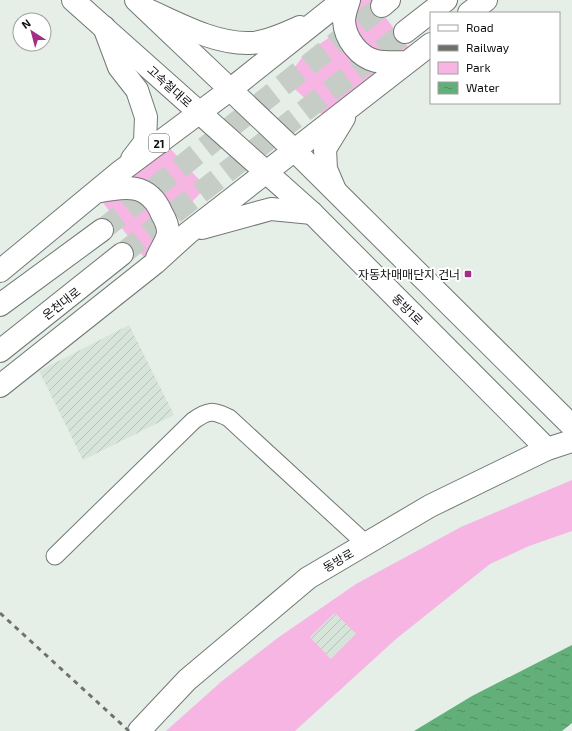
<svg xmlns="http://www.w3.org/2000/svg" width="572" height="731" viewBox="0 0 572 731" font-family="'Exo 2','Noto Sans KR',sans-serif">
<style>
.industrial{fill:url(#industrial-furrows)}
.green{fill:#f7b5e3;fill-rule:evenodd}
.water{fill:url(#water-ripples)}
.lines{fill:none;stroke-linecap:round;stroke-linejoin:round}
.trunk-tunnel{stroke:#c6cdc7;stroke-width:22;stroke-dasharray:22 11;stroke-linecap:butt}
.minor-casing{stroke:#717873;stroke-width:19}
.tertiary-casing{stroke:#717873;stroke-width:24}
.secondary-casing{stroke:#717873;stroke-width:24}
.trunk-casing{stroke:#717873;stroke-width:24}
.minor{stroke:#fff;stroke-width:17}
.tertiary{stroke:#fff;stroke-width:22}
.secondary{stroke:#fff;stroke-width:22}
.trunk{stroke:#fff;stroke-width:22}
.rail{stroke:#6e726f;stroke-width:3;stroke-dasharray:5 5;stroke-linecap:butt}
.poi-dot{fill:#a22e88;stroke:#fff;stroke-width:1.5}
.labels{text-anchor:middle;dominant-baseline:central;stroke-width:4;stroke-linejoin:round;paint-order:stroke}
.shield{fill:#fff;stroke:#575857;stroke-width:1}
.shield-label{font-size:11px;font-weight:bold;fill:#0f110f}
.street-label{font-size:12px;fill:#0f110f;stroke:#fff}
.poi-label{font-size:12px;fill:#0f110f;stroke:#fff;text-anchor:end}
</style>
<defs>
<pattern id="industrial-furrows" width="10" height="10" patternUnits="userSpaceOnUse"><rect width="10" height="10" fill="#d6e4d9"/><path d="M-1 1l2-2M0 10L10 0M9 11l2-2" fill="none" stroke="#b6c3b9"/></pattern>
<pattern id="water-ripples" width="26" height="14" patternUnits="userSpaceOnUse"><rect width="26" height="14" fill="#63af7a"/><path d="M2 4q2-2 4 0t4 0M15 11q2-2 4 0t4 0" fill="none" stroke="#508d62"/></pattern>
</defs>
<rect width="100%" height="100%" fill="#e6eee8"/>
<path class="industrial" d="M129,325L174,415L83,460L39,371Z
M336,613L356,634L331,659L310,637Z"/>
<path class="green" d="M359,0H372L409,48L397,53L388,54L367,46L353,27Z
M337,32C340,56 361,73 385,72L325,117L285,80L304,55Z
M166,144L206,187L190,204L171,219L121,178Z
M132,196C160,213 164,233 145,259L101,200Z
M572,480V531L529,546L490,564L396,639L295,731H166L222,681L279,637L356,584L461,527ZM335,613L356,634L331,659L310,637Z"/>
<path class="water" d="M572,645V723L562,731H414L472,696Z"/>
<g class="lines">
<path class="trunk-tunnel" d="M102,230L382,6
M122,254L405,32"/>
<defs>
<path id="minor" d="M55,556L193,421C208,410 213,410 229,418L366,544"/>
<path id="tertiary" d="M139,731L187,680L308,578L430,506L547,449L572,441"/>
<path id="secondary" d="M73,0L312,213L547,449
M136,0L295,151L572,426"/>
<path id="trunk" d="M349,0C347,7 344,14 344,21C345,39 359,57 376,61C386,63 397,62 408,62
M382,6L389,0
M148,10C179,24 215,44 250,43C264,43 287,33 300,27
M469,13L486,0
M104,27L119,67L137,90L146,117L145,142L132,159
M405,32L446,0
M335,190L326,169L325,149L344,118
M96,192C125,186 149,182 162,214C165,219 168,226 168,232C168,240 160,250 157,258
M202,228L271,209L312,213
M0,271L121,171L231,89L343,0
M0,305L102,230
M0,351L122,254
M0,386L155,263L188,233L431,44"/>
</defs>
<use href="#minor" class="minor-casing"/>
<use href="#tertiary" class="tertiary-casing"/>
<use href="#secondary" class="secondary-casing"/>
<use href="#trunk" class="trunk-casing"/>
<use href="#minor" class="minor"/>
<use href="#tertiary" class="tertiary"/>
<use href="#secondary" class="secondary"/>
<use href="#trunk" class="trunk"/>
<path class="rail" d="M0,613L129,731"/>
</g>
<rect class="poi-dot" x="464" y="270" width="8" height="8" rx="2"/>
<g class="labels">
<rect class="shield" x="149" y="134" width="20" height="18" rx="3"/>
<g class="shield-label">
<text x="159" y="143">21</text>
</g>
<g class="street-label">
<text transform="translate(170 86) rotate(42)">고속철대로</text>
<text transform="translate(61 303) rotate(-38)">온천대로</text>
<text transform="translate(408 309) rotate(45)">동방1로</text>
<text transform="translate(338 560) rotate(-30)">동방로</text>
</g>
<g class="poi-label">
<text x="460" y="274">자동차매매단지 건너</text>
</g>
</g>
<rect x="430" y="12" width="130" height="92" fill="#ffffff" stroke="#9fa09f"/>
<rect x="438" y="25" width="20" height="6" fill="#ffffff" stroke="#9fa09f"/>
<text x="466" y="32" font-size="12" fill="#0f110f">Road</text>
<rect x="438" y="45" width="20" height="6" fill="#6e726f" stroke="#9fa09f"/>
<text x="466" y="52" font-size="12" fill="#0f110f">Railway</text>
<rect x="438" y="62" width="20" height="12" fill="#f7b5e3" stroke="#9fa09f"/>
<text x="466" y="72" font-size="12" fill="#0f110f">Park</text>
<rect x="438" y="82" width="20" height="12" fill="url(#water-ripples)" stroke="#9fa09f"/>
<text x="466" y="92" font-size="12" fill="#0f110f">Water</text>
<g transform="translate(32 32) rotate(324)"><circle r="19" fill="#ffffff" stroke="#9fa09f"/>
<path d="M0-3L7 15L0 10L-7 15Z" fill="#a22e88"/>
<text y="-6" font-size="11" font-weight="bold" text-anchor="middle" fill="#0f110f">N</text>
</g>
</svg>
